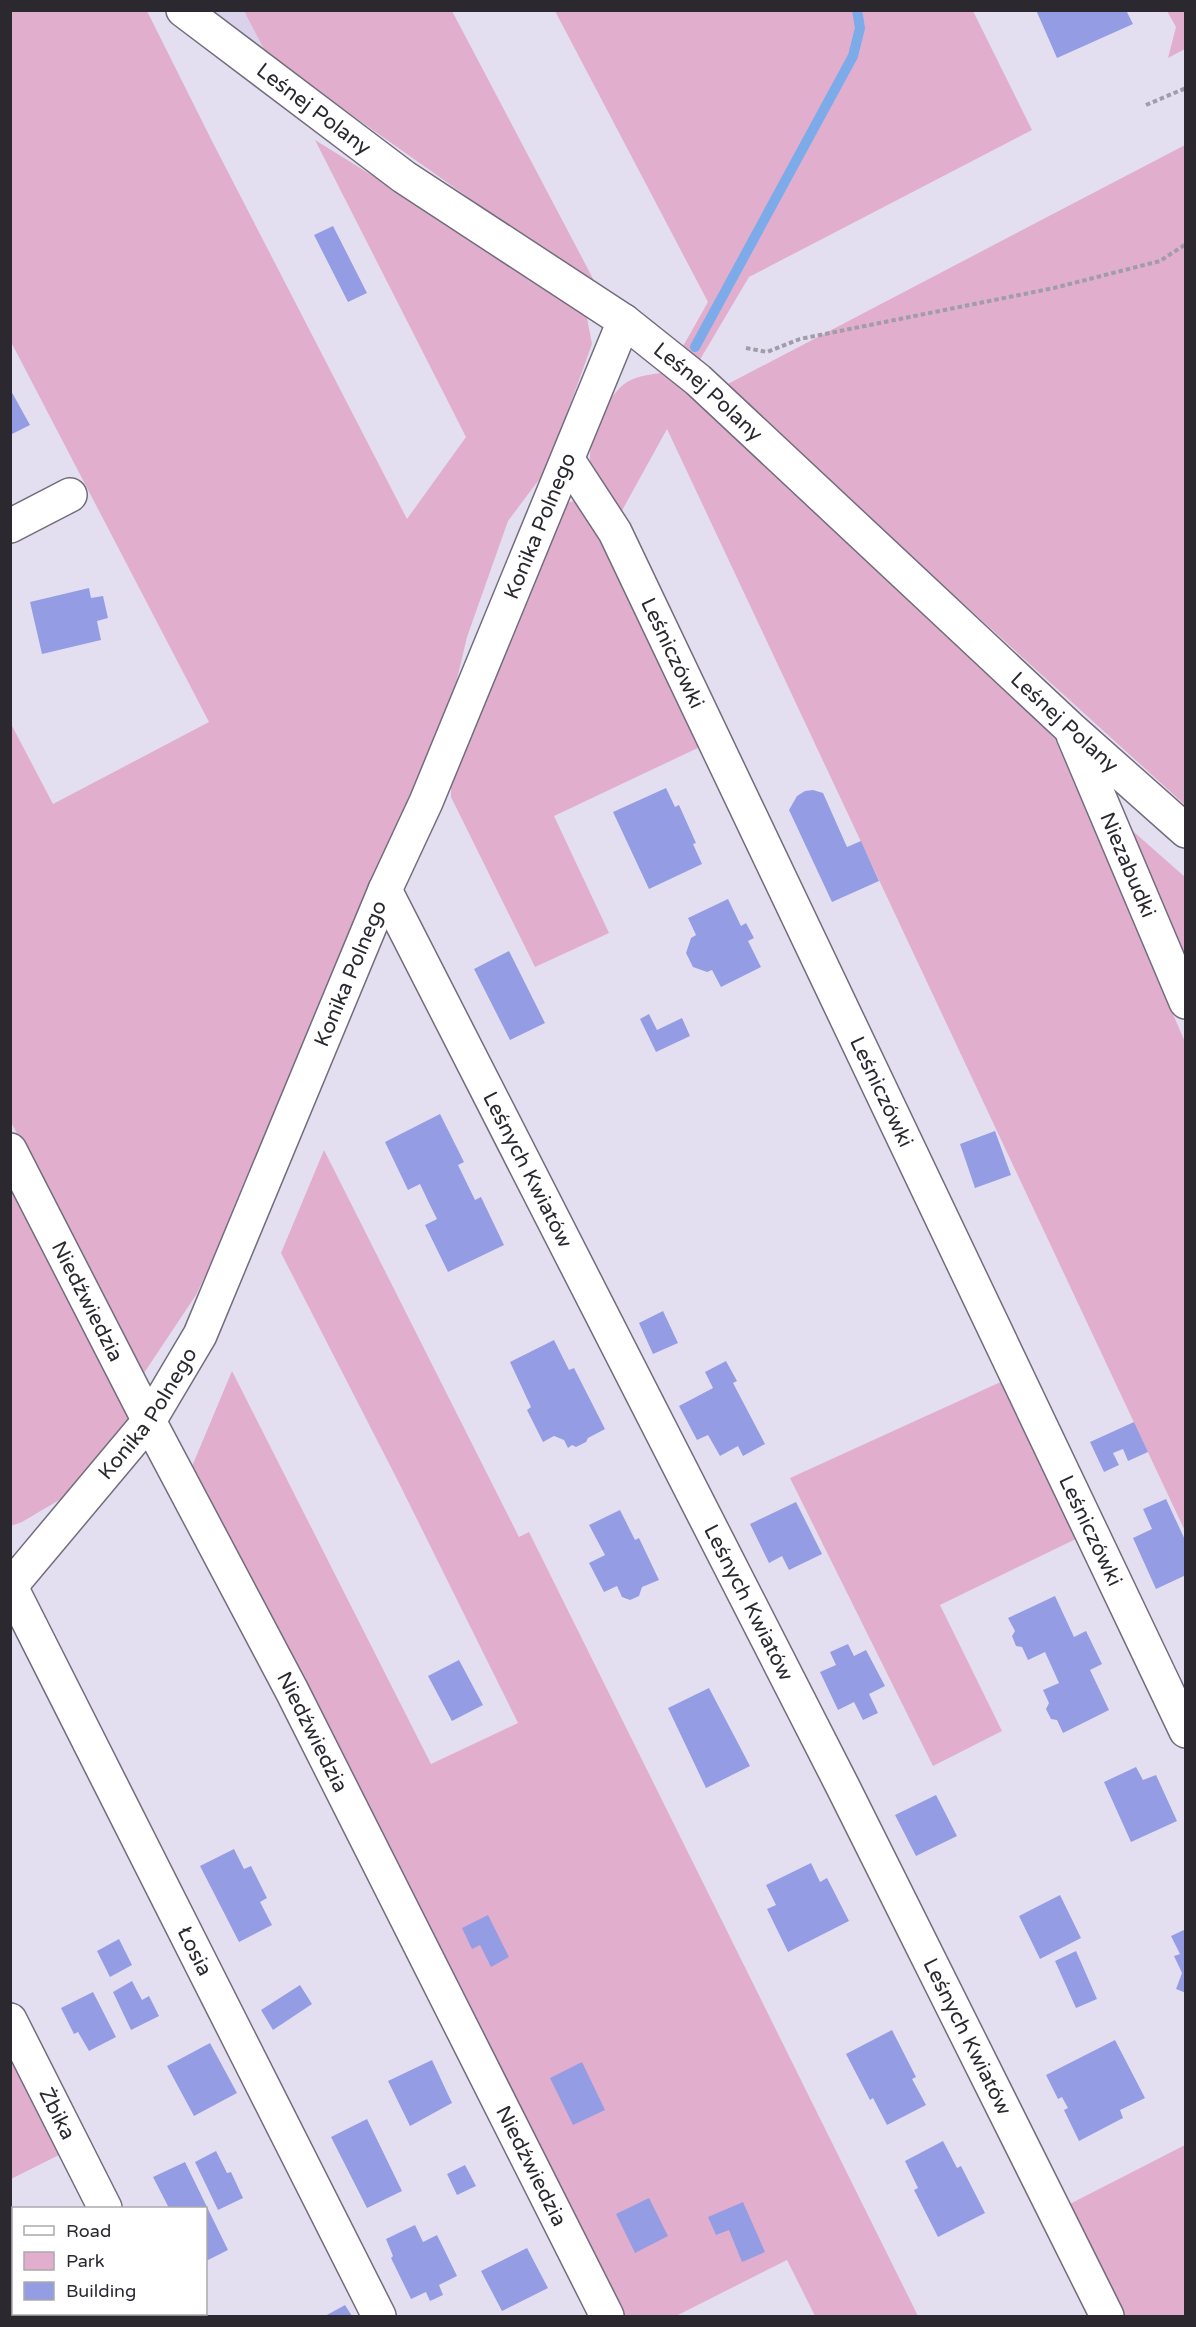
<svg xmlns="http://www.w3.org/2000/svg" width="1196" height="2327" viewBox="0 0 1196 2327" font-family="'Varela Round',sans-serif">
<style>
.built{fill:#d9d2ea}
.green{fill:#e1afcd}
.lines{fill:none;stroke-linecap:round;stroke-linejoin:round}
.stream{stroke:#7dabea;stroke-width:10}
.building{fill:#949de4}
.street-casing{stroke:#716d7c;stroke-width:36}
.path{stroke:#a09ca9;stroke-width:4;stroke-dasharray:4.5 3;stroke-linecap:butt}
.street{stroke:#fff;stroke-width:33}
.labels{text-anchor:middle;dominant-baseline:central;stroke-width:4.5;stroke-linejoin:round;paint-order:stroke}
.street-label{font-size:21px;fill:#2b292f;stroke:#fff}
</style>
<rect width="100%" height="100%" fill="#e4dff0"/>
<path class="built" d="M211,11H244L267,55Z"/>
<path class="green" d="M11,11H147L212,141L407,519L466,437L315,140L577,302L587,318L592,344L547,469L508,521L467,637L447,721L381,859L286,1104L196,1295L142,1376L11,1122L10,722L53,804L209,722L11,342Z
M244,11H452L599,290L267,55Z
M555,11H973L1032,130L749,277L698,363L682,348L708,302Z
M1167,11H1186L1185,49L1168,58L1176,27Z
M1185,145V805L724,386Z
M667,372L696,395L1055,739L1185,1042V1531L667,429L619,516C612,504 594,480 591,468C585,444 606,395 627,382C639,375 654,374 667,372Z
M574,501L604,534L702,746L554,816L609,933L535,967L451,797V776L566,503Z
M1118,818L1185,877V973Z
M324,1150L519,1537L529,1532L918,2316H815L787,2260L676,2316H620L190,1471L232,1371L431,1764L518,1723L398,1481L281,1253Z
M10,1169L136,1412L71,1493L22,1522L11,1526Z
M1005,1380L1080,1537L940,1605L1002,1731L933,1766L790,1478Z
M10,2038L67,2151L11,2179H10Z
M1185,2145V2316H1117L1062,2208Z"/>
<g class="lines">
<path class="stream" d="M695,347L853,56L860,28L857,10"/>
</g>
<path class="building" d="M1036,10H1126L1133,24L1057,58Z
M333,226L367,293L348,302L314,235Z
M10,389L30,425L10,435Z
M89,588L91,598L103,596L108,618L97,621L101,640L42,654L30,602Z
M666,788L675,807L679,805L696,843L693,844L702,864L649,889L613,812Z
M813,790L823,793L847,847L861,841L879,881L832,902L789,810L797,796L805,791Z
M728,899L741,926L746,923L754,938L748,941L761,967L721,987L712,970L707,972L693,967L686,953L691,938L696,935L688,918Z
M509,951L545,1023L510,1040L474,969Z
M649,1014L657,1030L682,1018L690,1036L656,1052L640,1019Z
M440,1114L464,1162L458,1165L475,1200L481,1197L504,1245L448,1272L425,1225L437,1219L428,1201L420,1184L408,1190L385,1142Z
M995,1131L1011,1175L975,1188L960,1144Z
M663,1311L678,1343L653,1354L639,1323Z
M554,1340L569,1370L574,1368L605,1429L588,1438L586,1442L576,1447L572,1445L568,1448L564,1440L554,1436L543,1442L527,1410L531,1407L510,1362Z
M726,1361L737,1381L733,1383L765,1444L743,1456L738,1446L720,1456L708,1435L697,1440L679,1406L713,1388L705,1372Z
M1134,1422L1148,1452L1128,1461L1123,1449L1113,1453L1119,1465L1104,1472L1090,1442Z
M1166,1499L1186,1542V1575L1156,1589L1133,1538L1152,1529L1143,1509Z
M796,1502L822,1554L789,1570L782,1556L769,1563L750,1524Z
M620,1510L635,1540L639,1538L659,1580L642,1587L639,1596L630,1600L622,1597L617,1586L604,1592L589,1563L605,1555L589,1525Z
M1055,1596L1074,1637L1086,1631L1102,1664L1090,1670L1109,1710L1063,1733L1057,1720L1051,1719L1046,1709L1049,1703L1043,1690L1059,1683L1045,1652L1028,1660L1022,1647L1016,1646L1012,1636L1015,1631L1008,1618Z
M848,1644L854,1656L866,1650L885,1686L869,1694L878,1713L863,1720L854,1702L838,1710L820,1672L836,1665L830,1652Z
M459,1660L483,1705L452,1721L428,1676Z
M709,1688L750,1766L706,1788L668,1708Z
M1136,1767L1143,1780L1156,1775L1177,1821L1131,1842L1104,1782Z
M936,1795L957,1836L916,1856L895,1815Z
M234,1849L244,1869L251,1866L267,1898L260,1902L272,1925L239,1942L200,1866Z
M811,1863L820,1882L827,1878L849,1921L788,1952L767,1909L776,1905L766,1885Z
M1060,1895L1081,1938L1040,1959L1019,1916Z
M488,1915L509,1957L491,1967L480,1945L472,1949L462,1928Z
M1186,1929V1993L1176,1989L1182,1973L1174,1956L1180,1954L1171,1936Z
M119,1939L132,1965L110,1977L97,1951Z
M1076,1951L1097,1999L1076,2008L1055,1961Z
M132,1981L142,2000L149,1996L159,2016L131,2030L113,1992Z
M300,1985L312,2004L273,2030L261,2010Z
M93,1992L116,2037L89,2051L78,2032L74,2034L61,2008Z
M892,2030L916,2077L912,2079L926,2105L887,2125L873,2098L870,2100L846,2054Z
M1115,2040L1145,2098L1120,2110L1123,2118L1079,2141L1064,2110L1068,2108L1062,2097L1058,2099L1046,2075Z
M210,2043L237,2093L194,2116L167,2066Z
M432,2060L452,2103L410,2126L388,2081Z
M582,2062L605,2110L573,2125L550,2078Z
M367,2119L402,2191L367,2208L331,2137Z
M943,2141L957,2168L961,2166L985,2213L938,2237L914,2190L918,2188L905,2161Z
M216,2151L227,2173L231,2172L243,2198L218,2210L195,2162Z
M185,2162L228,2250L206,2261V2208H169L153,2177Z
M465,2165L476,2186L457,2195L447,2174Z
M649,2198L668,2236L635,2253L616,2214Z
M743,2202L765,2252L742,2262L729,2230L716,2235L708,2217Z
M415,2225L423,2242L437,2235L457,2276L439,2285L443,2295L430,2301L426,2292L411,2299L391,2258L393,2256L386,2239Z
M527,2248L548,2288L502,2311L481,2271Z
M345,2305L352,2316H325Z"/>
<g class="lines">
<defs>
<g id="street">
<path id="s1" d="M183,10L404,177L624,321L698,380L1070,728L1186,831"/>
<path id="s2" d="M568,460L615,532L1186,1731"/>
<path d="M10,526L70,495"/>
<path id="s3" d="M1073,735L1186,1002"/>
<path id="s4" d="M385,890L843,1787L1107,2316"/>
<path id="s5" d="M10,1150L149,1421L292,1691L607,2316"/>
<path id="s6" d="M10,1587L149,1421L200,1335L385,890L426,802L624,321"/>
<path id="s7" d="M11,1587L379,2316"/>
<path id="s8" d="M10,2020L105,2208"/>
<path d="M158,2314L159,2316"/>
</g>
</defs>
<use href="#street" class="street-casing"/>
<path class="path" d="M1146,105L1186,88
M746,348L767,352L800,339L1054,288L1160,261L1186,244"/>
<use href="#street" class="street"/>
</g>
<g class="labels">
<g class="street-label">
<text stroke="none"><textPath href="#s1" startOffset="164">Leśnej Polany</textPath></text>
<text stroke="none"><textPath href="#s1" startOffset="650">Leśnej Polany</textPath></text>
<text stroke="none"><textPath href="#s6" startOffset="1194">Konika Polnego</textPath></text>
<text stroke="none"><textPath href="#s2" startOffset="220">Leśniczówki</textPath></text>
<text stroke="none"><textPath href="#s1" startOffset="1136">Leśnej Polany</textPath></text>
<text stroke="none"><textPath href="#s3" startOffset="141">Niezabudki</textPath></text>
<text stroke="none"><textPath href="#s6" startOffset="708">Konika Polnego</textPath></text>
<text stroke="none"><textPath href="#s2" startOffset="706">Leśniczówki</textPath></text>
<text stroke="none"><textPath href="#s4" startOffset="314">Leśnych Kwiatów</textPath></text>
<text stroke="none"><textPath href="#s5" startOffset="170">Niedźwiedzia</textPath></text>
<text stroke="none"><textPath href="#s6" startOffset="222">Konika Polnego</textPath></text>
<text stroke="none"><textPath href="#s2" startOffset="1192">Leśniczówki</textPath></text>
<text stroke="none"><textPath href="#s4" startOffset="800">Leśnych Kwiatów</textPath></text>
<text stroke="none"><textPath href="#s5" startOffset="656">Niedźwiedzia</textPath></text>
<text stroke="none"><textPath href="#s7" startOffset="408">Łosia</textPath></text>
<text stroke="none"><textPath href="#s4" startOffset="1286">Leśnych Kwiatów</textPath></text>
<text stroke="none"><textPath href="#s8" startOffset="105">Żbika</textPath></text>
<text stroke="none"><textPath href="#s5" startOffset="1142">Niedźwiedzia</textPath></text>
</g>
</g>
<rect width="1196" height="2327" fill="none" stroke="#2b292f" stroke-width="24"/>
<rect x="12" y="2207" width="195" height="108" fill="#ffffff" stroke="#aaa9ac" stroke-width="1.5"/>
<rect x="24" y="2226" width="30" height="9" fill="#ffffff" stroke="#aaa9ac" stroke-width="1.5"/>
<text x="66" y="2237" font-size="18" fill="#2b292f">Road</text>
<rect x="24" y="2252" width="30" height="18" fill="#e1afcd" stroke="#aaa9ac" stroke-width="1.5"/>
<text x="66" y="2267" font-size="18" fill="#2b292f">Park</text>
<rect x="24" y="2282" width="30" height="18" fill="#949de4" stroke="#aaa9ac" stroke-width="1.5"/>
<text x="66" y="2297" font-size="18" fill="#2b292f">Building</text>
</svg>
